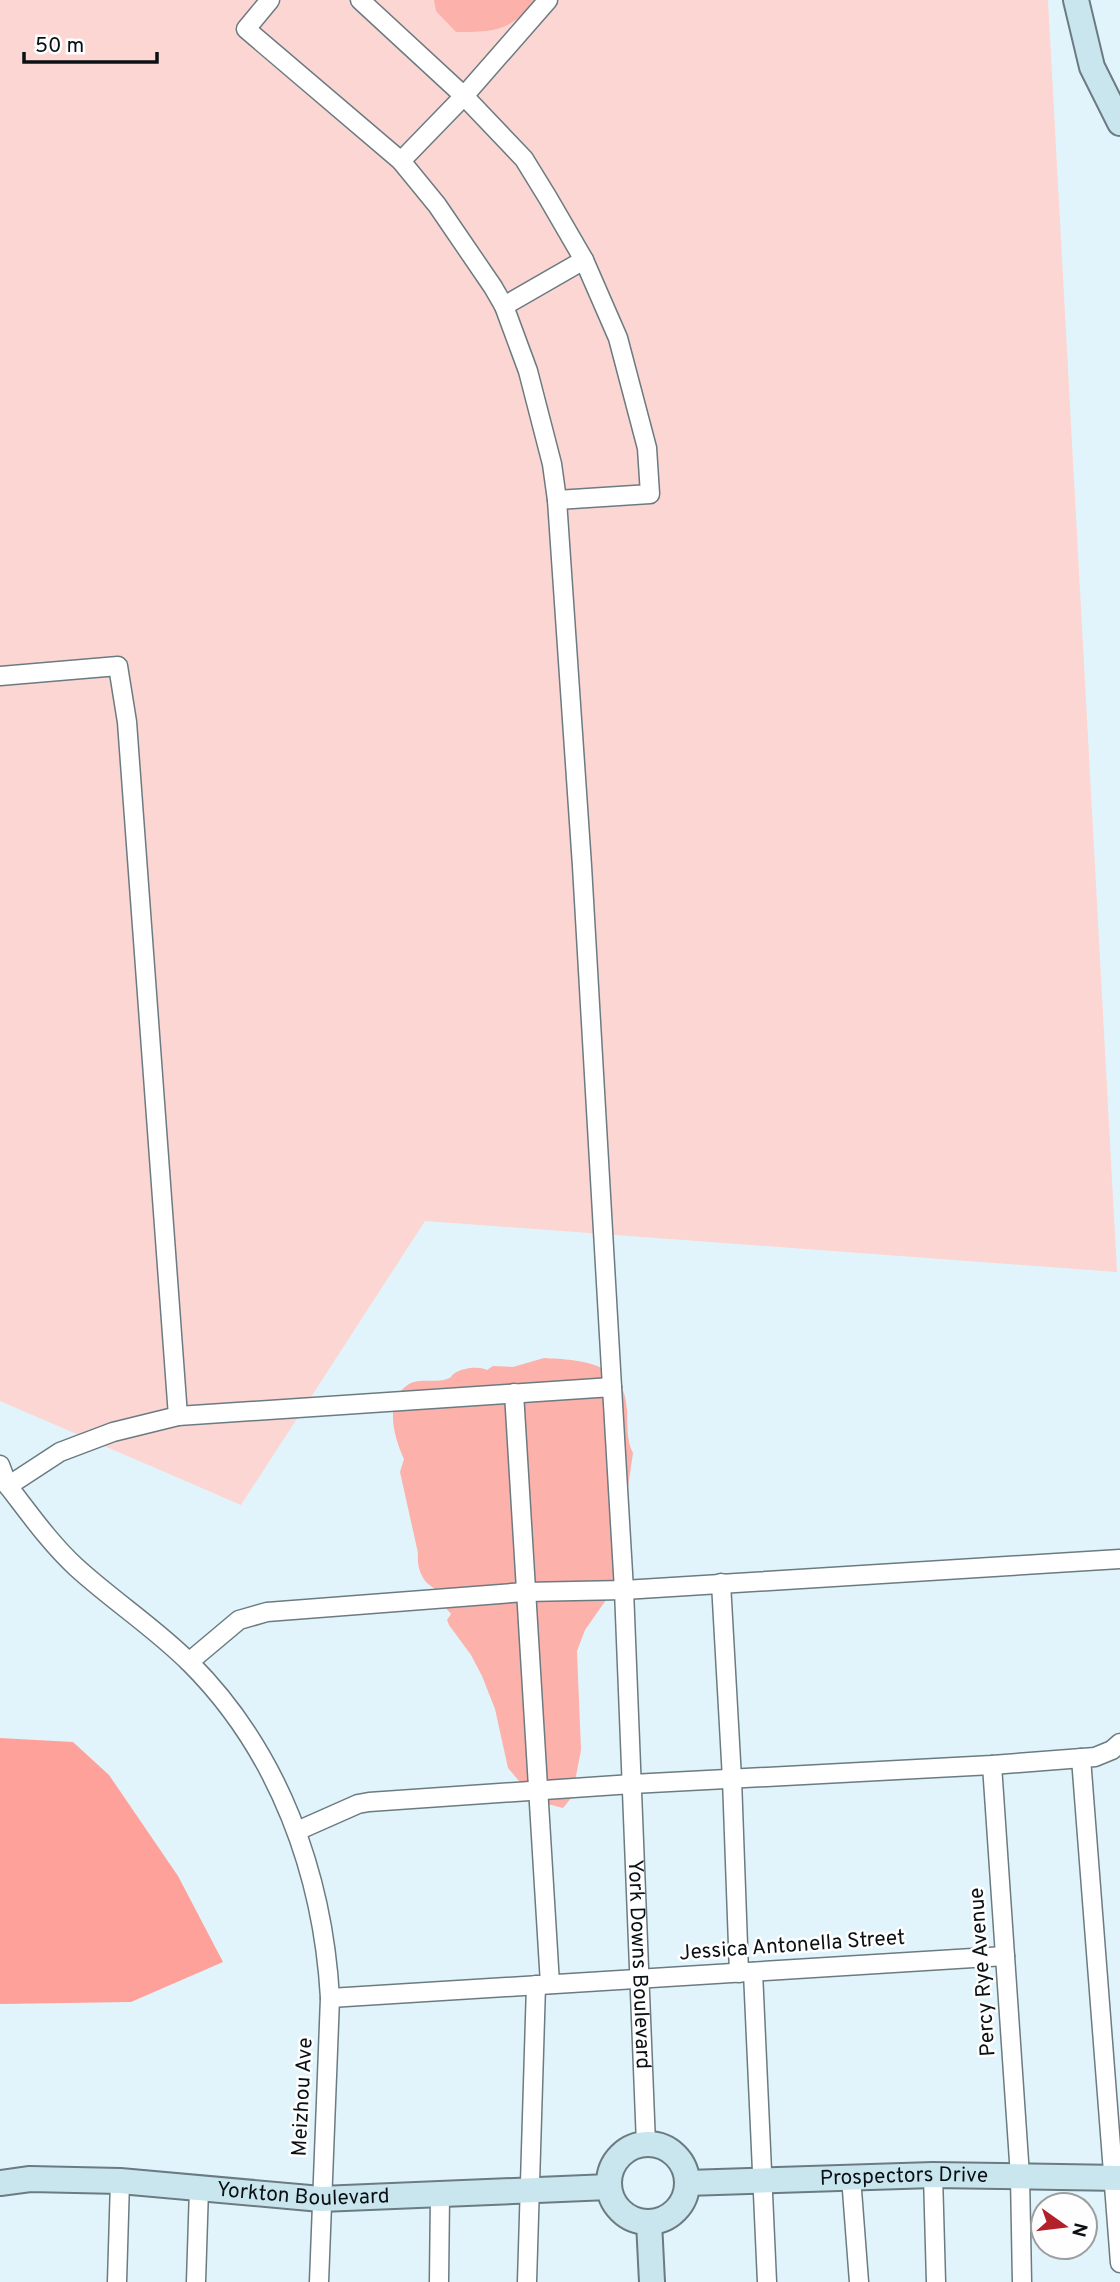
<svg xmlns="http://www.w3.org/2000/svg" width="1120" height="2282" viewBox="0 0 1120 2282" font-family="Overpass,sans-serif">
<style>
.green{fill:#fcd6d2}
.forest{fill:#fea19a}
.water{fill:#fcb1ab}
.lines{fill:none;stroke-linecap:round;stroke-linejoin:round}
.street-casing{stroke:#6b7b81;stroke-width:21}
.secondary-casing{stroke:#6b7b81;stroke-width:28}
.street{stroke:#fff;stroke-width:18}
.secondary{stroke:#c9e6ef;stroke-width:24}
.labels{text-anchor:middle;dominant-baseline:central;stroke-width:5;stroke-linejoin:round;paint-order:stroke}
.street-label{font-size:21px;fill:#0a1013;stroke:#fefefe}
</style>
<rect width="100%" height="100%" fill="#e2f4fb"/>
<path class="green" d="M0,0H1048L1117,1272L425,1221L241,1505L0,1401Z"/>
<path class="forest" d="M0,1738L73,1742L109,1775L178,1876L223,1962L131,2002L0,2004Z"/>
<path class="water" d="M434,0H535C513,31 492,32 456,32L436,11Z
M544,1358C582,1360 625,1362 627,1410C628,1424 626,1440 633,1453L613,1590L585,1630L577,1651L581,1750L572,1797L563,1808L536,1801L508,1768L495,1709L482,1676L471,1655L449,1625L447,1620L451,1614L438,1599L440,1594C436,1588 431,1587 426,1582C419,1573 417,1563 418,1553L400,1472L404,1459C394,1437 383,1400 409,1384C419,1378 436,1383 447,1379C453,1377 450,1376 455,1373C463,1368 479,1366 487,1370L493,1366L513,1367Z"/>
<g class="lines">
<defs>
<g id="street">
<path d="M270,0L246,29L401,161L437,205L493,287L504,306L528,371L552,464L557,500L582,866L612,1387"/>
<path d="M360,0L464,96L524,159L548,198L584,260L618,338L647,448L650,494L557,500"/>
<path d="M401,161L464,96L548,0"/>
<path d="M504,306L584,260"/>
<path d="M0,676L118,666L127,722L178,1416"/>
<path d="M514,1393L550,1984"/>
<path d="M0,1465L8,1486"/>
<path d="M721,1583L732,1779L739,1973"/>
<path d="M189,1662L239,1620L267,1612L525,1592L624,1590L1120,1559"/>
<path d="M1081,1758L1120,2263"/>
<path d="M992,1765L1020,2176L1022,2282"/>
<path d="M297,1831L358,1804L369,1802L632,1784L992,1765L1095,1757L1112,1750L1120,1743"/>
<path d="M753,1972L767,2282"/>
<path d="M330,1998L1005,1956"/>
<path d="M933,2175L936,2282"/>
<path d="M851,2177L859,2282"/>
<path d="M117,2282L120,2181"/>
<path d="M196,2282L199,2188"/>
<path id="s1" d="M319,2282L330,1998C323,1874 279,1752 190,1663C155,1628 112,1600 76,1567C50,1543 29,1513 8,1486L60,1452L113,1432L178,1416L612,1387L624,1590L646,2144"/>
<path d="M439,2282L440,2195"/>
<path d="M527,2282L536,1985"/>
</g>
<g id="secondary">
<path d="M1076,0L1092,67L1120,123"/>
<circle cx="648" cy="2183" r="39"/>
<path id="s2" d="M0,2183L30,2179L120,2181L321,2199L609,2187"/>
<path id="s3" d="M687,2183L933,2175L1120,2178"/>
<path d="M649,2222L652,2282"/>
</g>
</defs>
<use href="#street" class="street-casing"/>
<use href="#secondary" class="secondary-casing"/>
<use href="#street" class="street"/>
<use href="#secondary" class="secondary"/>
</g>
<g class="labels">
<g class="street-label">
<text transform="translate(792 1946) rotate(-4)">Jessica Antonella Street</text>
<text stroke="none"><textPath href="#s1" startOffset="2109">York Downs Boulevard</textPath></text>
<text transform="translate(983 1972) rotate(-94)">Percy Rye Avenue</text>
<text transform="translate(303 2097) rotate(-87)">Meizhou Ave</text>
<text stroke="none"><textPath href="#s3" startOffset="217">Prospectors Drive</textPath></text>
<text stroke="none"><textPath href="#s2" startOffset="304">Yorkton Boulevard</textPath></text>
</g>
</g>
<g transform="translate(1064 2226) rotate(104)"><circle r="33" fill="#fefefe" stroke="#9c9fa0" stroke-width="2"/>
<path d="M0-5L12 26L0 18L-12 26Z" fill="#b22129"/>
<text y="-10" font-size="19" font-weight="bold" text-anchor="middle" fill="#0a1013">N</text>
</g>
<path d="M24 52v10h133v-10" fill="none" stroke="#0a1013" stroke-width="3.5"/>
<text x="35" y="52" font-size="21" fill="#0a1013" stroke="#fefefe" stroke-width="5" paint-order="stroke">50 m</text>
</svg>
